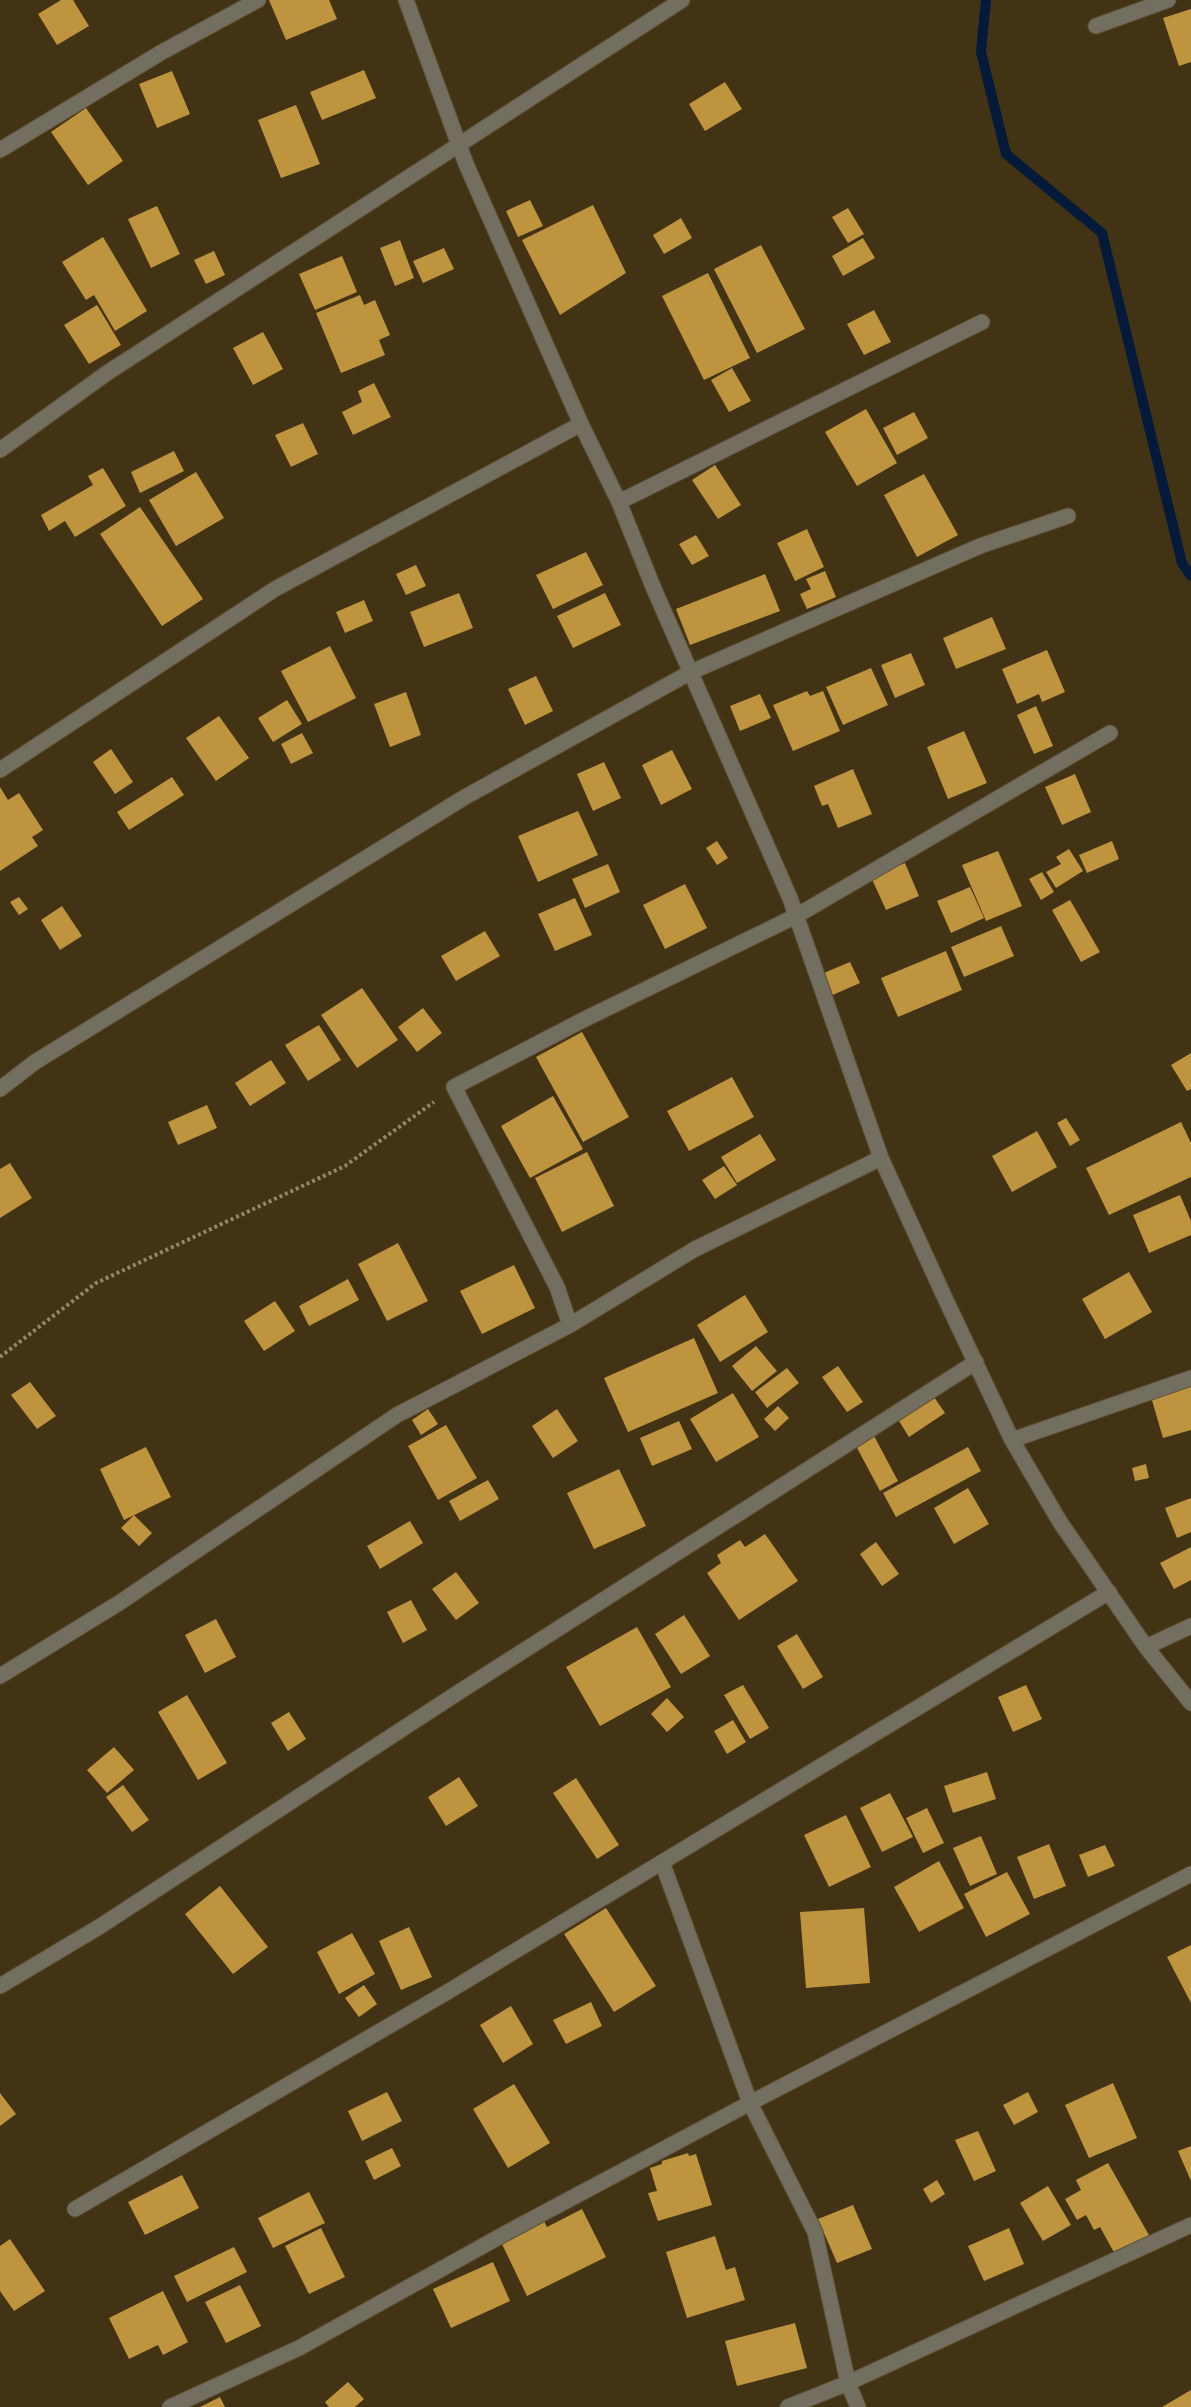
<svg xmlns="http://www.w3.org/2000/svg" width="1191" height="2407" viewBox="0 0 1191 2407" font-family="'Asap Condensed',sans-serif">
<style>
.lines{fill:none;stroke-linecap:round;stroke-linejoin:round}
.stream{stroke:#031a3a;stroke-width:10}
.building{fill:#bf943f}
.minor-casing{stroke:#5f5035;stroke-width:17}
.path{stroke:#93866e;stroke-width:4;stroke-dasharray:3 3;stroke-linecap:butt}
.minor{stroke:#736f60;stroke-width:15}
</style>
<rect width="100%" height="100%" fill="#423315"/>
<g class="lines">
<path class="stream" d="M986,0L981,52L1006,154L1102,233L1182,563L1191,576"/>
</g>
<path class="building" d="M61,0H73L89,26L57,45L38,14Z
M269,0H329L337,19L286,40Z
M1191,9V62L1179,66L1163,18Z
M364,70L376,98L322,120L310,92Z
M172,71L190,114L157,128L139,84Z
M725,82L742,109L705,131L689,104Z
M296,105L320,164L281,178L258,120Z
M86,108L123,161L88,185L51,132Z
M530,200L543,226L518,237L506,211Z
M593,205L626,273L560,315L522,240Z
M157,206L180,254L151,268L128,219Z
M848,208L864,234L848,243L832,217Z
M681,218L692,238L664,254L653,235Z
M103,237L147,311L115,331L94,295L86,300L62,262Z
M863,238L875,258L843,276L832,256Z
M400,240L414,278L395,286L380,248Z
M761,245L805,329L757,353L714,269Z
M444,248L454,269L423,283L413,261Z
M214,251L225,275L206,284L194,260Z
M342,256L357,292L315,310L299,274Z
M708,273L750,358L704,380L662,296Z
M360,295L364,305L375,300L390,335L379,340L385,355L341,373L316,313Z
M97,305L121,345L89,364L64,325Z
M874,310L891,342L864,355L847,324Z
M263,332L283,369L253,385L233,348Z
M732,368L751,401L729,412L711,380Z
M374,383L391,417L353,435L342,412L362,402L358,391Z
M866,409L897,463L857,486L825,432Z
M914,412L928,438L897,455L883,428Z
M303,423L318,454L291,467L275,435Z
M174,451L184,471L140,493L131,472Z
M715,465L741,505L718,519L692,480Z
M103,468L126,506L75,537L65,521L49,531L41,515L93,485L88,476Z
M196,472L224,518L176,546L149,500Z
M924,474L958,535L917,557L884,495Z
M140,507L203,599L162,626L100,534Z
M807,529L824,567L795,581L777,543Z
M696,535L709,556L692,565L679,544Z
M586,552L603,585L553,609L536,575Z
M416,565L426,586L406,595L396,574Z
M825,571L836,597L807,609L800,594L811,589L806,579Z
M765,574L780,611L690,645L676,609Z
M459,593L473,628L424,647L410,612Z
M605,593L621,625L573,648L557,616Z
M364,600L373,621L345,633L336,612Z
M992,617L1006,649L956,669L943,638Z
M330,646L356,698L308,722L281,671Z
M1047,650L1065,692L1042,702L1039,694L1017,704L1002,669Z
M911,653L925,685L895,698L881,665Z
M871,668L888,705L843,725L826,687Z
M536,676L553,711L525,725L508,689Z
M807,691L810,696L823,691L840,731L793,751L773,705Z
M406,692L421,735L390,747L374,704Z
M760,694L771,718L740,731L730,706Z
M287,700L302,724L273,742L258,718Z
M1036,706L1053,746L1034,754L1017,715Z
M219,716L249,758L216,781L186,738Z
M964,731L987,783L948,799L927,747Z
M302,733L313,753L291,764L281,744Z
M111,749L133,782L115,794L93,762Z
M672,750L692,789L661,805L642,765Z
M604,762L621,798L593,811L577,774Z
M853,769L872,814L838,828L828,804L822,806L814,786Z
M1075,774L1091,812L1062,825L1045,787Z
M172,777L184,795L129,830L117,812Z
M0,787L8,800L19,793L43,830L32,837L38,846L0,871Z
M578,811L598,855L538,882L518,836Z
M717,841L728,858L717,865L706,848Z
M1112,841L1119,859L1087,873L1079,855Z
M1069,849L1083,871L1056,888L1046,872L1061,864L1056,857Z
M998,851L1022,906L986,921L962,865Z
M905,863L919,896L886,910L871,877Z
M608,864L620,892L585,908L572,879Z
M1042,872L1054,892L1041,900L1029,879Z
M685,884L707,928L665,949L643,905Z
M970,887L984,918L951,933L937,901Z
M19,897L28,909L19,915L10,902Z
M575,898L592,935L555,951L538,914Z
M1070,900L1100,952L1081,962L1052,910Z
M62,906L82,936L60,950L41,920Z
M1001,926L1014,956L964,977L951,947Z
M485,931L500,956L456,981L441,956Z
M946,951L962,990L898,1017L881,978Z
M850,962L860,983L828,997L819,975Z
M362,988L398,1040L357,1068L321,1015Z
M423,1008L442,1033L417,1052L398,1027Z
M319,1025L341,1060L308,1081L285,1045Z
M582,1032L629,1117L583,1142L536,1057Z
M1191,1053V1089L1187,1091L1171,1065Z
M271,1060L286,1083L250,1106L235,1083Z
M732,1077L754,1117L689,1151L667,1111Z
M553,1096L583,1149L530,1178L501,1126Z
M207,1105L217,1128L178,1145L168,1122Z
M1066,1118L1080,1140L1070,1146L1057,1123Z
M1181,1122L1191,1143V1177L1109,1215L1086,1168Z
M1037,1131L1057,1167L1012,1192L992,1156Z
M760,1134L776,1160L737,1183L721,1157Z
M587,1152L614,1206L562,1232L535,1178Z
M10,1163L32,1198L0,1218V1169Z
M724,1166L737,1185L715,1199L702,1180Z
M1180,1195L1191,1221V1235L1149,1253L1133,1215Z
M398,1243L428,1301L387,1321L358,1264Z
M514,1265L535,1308L482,1334L460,1291Z
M1129,1272L1152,1312L1105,1339L1082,1299Z
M348,1279L359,1300L309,1326L299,1306Z
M745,1295L768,1332L720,1362L697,1325Z
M275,1301L295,1331L264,1351L244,1321Z
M694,1338L718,1393L628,1432L604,1378Z
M756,1346L777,1371L752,1391L732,1366Z
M838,1366L863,1402L847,1412L822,1377Z
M787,1368L799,1383L767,1408L755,1392Z
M30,1382L56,1416L37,1429L11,1395Z
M1191,1386V1430L1163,1438L1151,1397Z
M733,1393L759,1437L716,1462L690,1419Z
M934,1397L945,1413L909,1437L899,1421Z
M778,1406L789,1418L775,1431L764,1419Z
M428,1409L438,1424L421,1435L412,1420Z
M557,1409L578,1441L553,1458L532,1426Z
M679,1421L692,1449L652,1466L640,1438Z
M446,1425L477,1478L438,1500L408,1446Z
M873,1434L898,1481L880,1491L855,1444Z
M146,1447L171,1497L124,1520L100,1469Z
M968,1447L981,1471L896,1517L883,1493Z
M1146,1464L1149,1478L1135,1481L1132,1468Z
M619,1469L646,1526L594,1549L567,1493Z
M488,1480L499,1499L460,1521L449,1501Z
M968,1488L989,1524L954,1544L934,1508Z
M1191,1498V1532L1177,1538L1165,1508Z
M134,1515L152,1533L139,1546L121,1528Z
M410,1521L423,1543L380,1569L367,1546Z
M765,1534L798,1581L739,1620L707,1573L721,1563L717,1555L740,1540L745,1547Z
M876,1542L899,1574L882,1586L860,1554Z
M1191,1547V1580L1174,1589L1160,1563Z
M456,1572L479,1603L456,1620L432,1589Z
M411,1600L427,1630L403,1643L387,1612Z
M684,1615L710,1656L681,1674L655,1634Z
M216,1619L236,1657L205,1673L185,1635Z
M637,1627L671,1687L600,1726L566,1667Z
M797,1634L823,1677L803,1689L777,1646Z
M743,1685L769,1728L750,1739L724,1695Z
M1026,1685L1042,1719L1013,1732L998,1697Z
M187,1695L227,1763L198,1780L158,1712Z
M667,1698L684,1717L667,1732L651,1714Z
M289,1712L306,1739L288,1751L271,1723Z
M733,1720L746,1742L727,1754L714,1731Z
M114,1747L134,1770L107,1793L87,1770Z
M987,1772L996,1799L953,1813L944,1786Z
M459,1777L478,1806L446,1826L428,1797Z
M576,1778L619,1845L597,1859L553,1793Z
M123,1785L149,1820L132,1832L106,1797Z
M890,1793L913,1837L882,1852L860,1808Z
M927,1808L944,1843L923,1853L906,1818Z
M846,1815L871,1867L829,1887L804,1835Z
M981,1836L997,1874L970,1886L953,1848Z
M1049,1844L1066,1886L1034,1899L1017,1857Z
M1105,1845L1115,1866L1088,1877L1079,1855Z
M939,1861L964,1908L919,1932L894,1887Z
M1007,1872L1030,1914L986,1937L964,1894Z
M220,1886L268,1947L233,1974L185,1914Z
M606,1908L656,1986L614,2012L564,1934Z
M864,1908L870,1983L806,1988L800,1912Z
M409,1927L432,1977L401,1990L379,1941Z
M352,1933L375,1974L339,1994L317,1952Z
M1191,1945V2003L1167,1957Z
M364,1985L377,2004L359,2017L345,1998Z
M591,2002L602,2026L566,2044L553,2020Z
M511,2006L533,2044L503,2063L480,2025Z
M1113,2083L1137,2138L1089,2158L1065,2105Z
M514,2084L550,2143L508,2168L473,2109Z
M387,2092L402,2121L362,2141L348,2111Z
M1028,2092L1038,2112L1014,2125L1003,2105Z
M0,2093L16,2114L0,2126Z
M978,2131L996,2171L974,2181L955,2140Z
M1191,2146V2181L1178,2151Z
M392,2148L401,2166L374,2180L365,2161Z
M688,2153L689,2156L696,2154L712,2205L658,2221L648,2193L657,2191L650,2168L662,2164V2161Z
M1108,2163L1150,2237L1116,2256L1100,2227L1094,2230L1086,2215L1077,2220L1065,2199L1081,2190L1076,2180Z
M182,2175L199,2208L145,2235L128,2202Z
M937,2180L945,2194L931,2203L923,2189Z
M1048,2186L1071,2225L1043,2241L1020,2203Z
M309,2192L325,2223L273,2248L258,2218Z
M853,2205L872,2249L837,2263L818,2219Z
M582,2209L606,2257L527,2296L501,2242L544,2221L547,2227Z
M321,2228L345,2277L309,2294L285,2246Z
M1009,2228L1024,2264L984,2281L968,2246Z
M715,2236L726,2270L735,2267L745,2300L687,2318L666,2252Z
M10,2239L45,2291L14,2311L0,2291V2246Z
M234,2247L247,2272L187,2302L174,2276Z
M493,2262L510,2301L451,2328L433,2289Z
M240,2285L261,2326L226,2343L205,2302Z
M163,2291L188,2342L163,2355L158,2345L129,2359L109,2318Z
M795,2323L807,2368L737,2386L725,2341Z
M348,2382L364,2399L355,2407H329L325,2402Z
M1191,2390V2407H1162Z
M220,2397L225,2407H200Z"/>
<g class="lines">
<defs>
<path id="minor" d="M406,0L466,164L581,424L619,502L654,589L790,898L881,1158L944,1296L1012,1440L1060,1522L1146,1647L1191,1703
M1096,26L1168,0
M0,150L162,52L258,0
M0,450L107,373L682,0
M619,502L982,322
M0,770L275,589L581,424
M0,1089L35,1062L465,797L691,672L980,546L1068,516
M570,1325L557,1287L454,1087L583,1020L796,916L1110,733
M1012,1440L1191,1378
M1146,1647L1191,1626
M0,1676L119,1603L397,1415L570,1325L695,1249L881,1158
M662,1862L750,2103L815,2232L848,2383L858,2407
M0,1986L99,1927L459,1692L976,1362
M75,2209L449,1991L1109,1592
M170,2407L299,2348L508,2232L750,2103L1191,1874
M788,2407L848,2383L1191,2225"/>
</defs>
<use href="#minor" class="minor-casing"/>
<path class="path" d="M0,1357L96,1283L345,1166L434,1102"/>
<use href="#minor" class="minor"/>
</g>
</svg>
